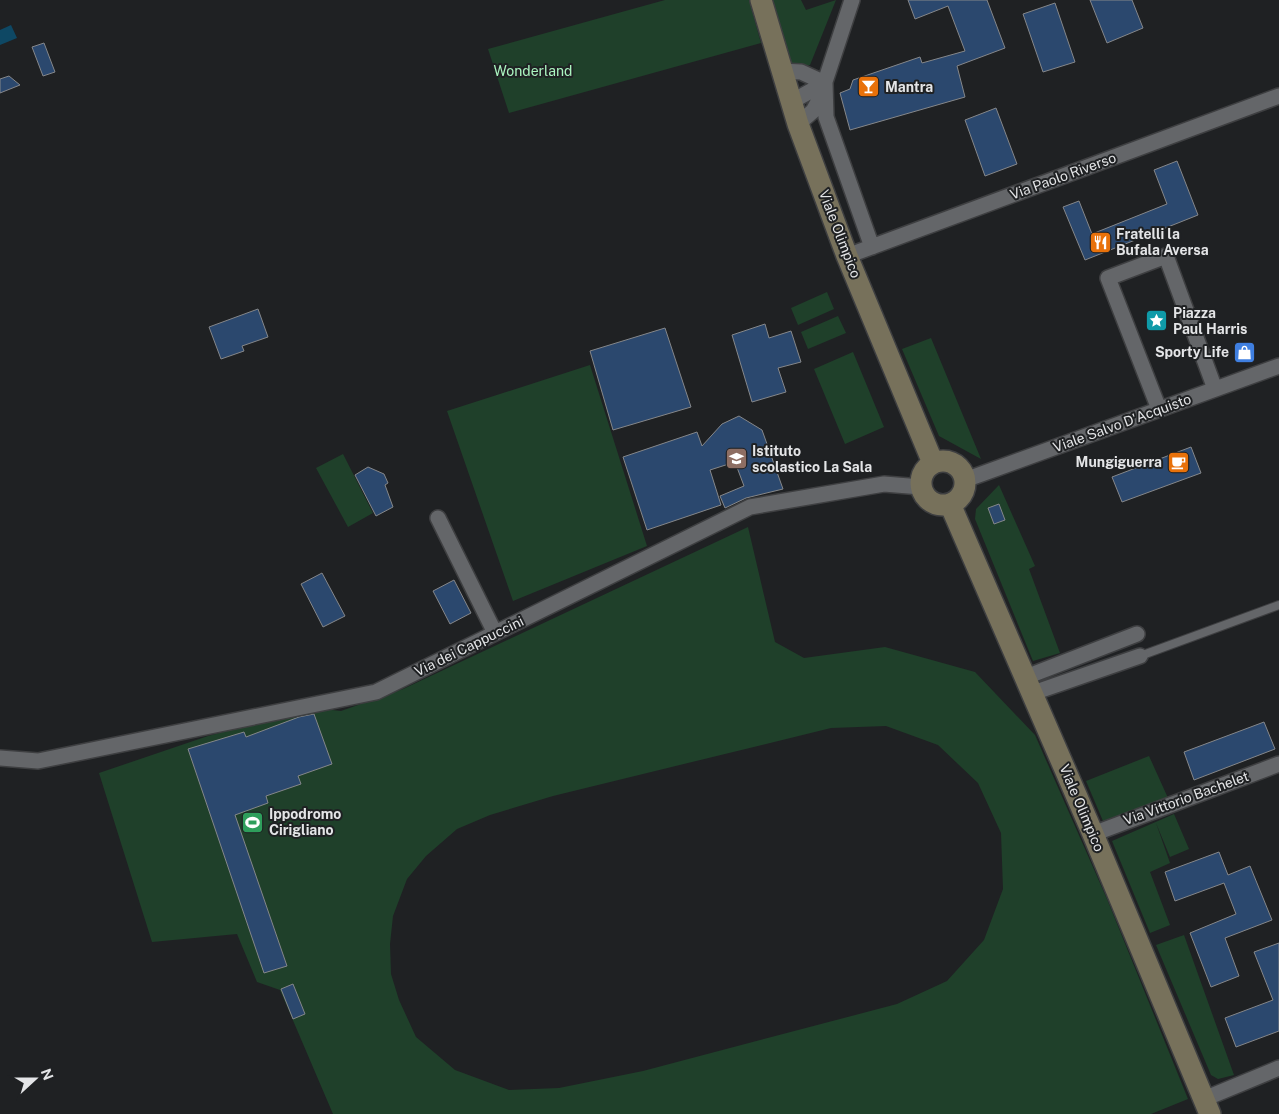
<svg xmlns="http://www.w3.org/2000/svg" width="1279" height="1114" viewBox="0 0 1279 1114" font-family="'Public Sans',sans-serif">
<style>
.green{fill:#1f402a;fill-rule:evenodd}
.water{fill:#0e4864}
.building{fill:#2b486e;stroke:#85878a}
.lines{fill:none;stroke-linecap:round;stroke-linejoin:round}
.lane-casing{stroke:#3e3f41;stroke-width:10}
.street-casing{stroke:#3e3f41;stroke-width:18}
.secondary-casing{stroke:#3e3f41;stroke-width:24}
.lane{stroke:#646669;stroke-width:8}
.street{stroke:#646669;stroke-width:15}
.secondary{stroke:#77715b;stroke-width:21}
.labels{text-anchor:middle;dominant-baseline:central;stroke-width:4;stroke-linejoin:round;paint-order:stroke}
.park-label{font-size:14px;fill:#abf5c0;stroke:#1f2123}
.poi-label{font-size:14px;font-weight:bold;fill:#e4e5e7;stroke:#1f2123;text-anchor:start}
.street-label{font-size:14px;fill:#e4e5e7;stroke:#1f2123}
</style>
<rect width="100%" height="100%" fill="#1f2123"/>
<path class="green" d="M665,0H749L761,43L509,113L488,49Z
M769,0H801L806,10L836,0L810,65L799,68L787,63Z
M827,292L834,309L798,325L791,308Z
M838,316L846,333L808,349L801,332Z
M931,338L981,459L939,436L902,349Z
M853,352L884,427L845,444L814,369Z
M590,365L647,546L513,601L447,411Z
M343,454L373,513L348,527L316,468Z
M999,485L1035,566L1029,569L1060,653L1033,661L975,519L976,509Z
M748,527L775,642L804,658L885,647L975,672L1035,735L1107,899L1188,1099L1151,1114H333L280,990L257,982L237,934L152,942L99,773L208,736L314,708L341,711L403,689ZM886,726L938,745L978,783L1001,833L1003,889L984,940L947,981L897,1004L643,1071L559,1088L509,1090L455,1070L416,1037L399,1000L391,974L390,944L393,916L407,879L426,856L457,829L490,815L553,796L831,728Z
M1149,756L1168,798L1103,821L1086,781Z
M1174,814L1189,849L1170,857L1156,823L1170,863L1150,872L1170,925L1150,933L1112,841Z
M1184,935L1234,1075L1218,1079L1211,1075L1156,945Z"/>
<path class="water" d="M11,25L17,38L0,45V30Z"/>
<path class="building" d="M908,0H987L1005,48L957,66L965,97L850,130L840,93L850,89L853,80L920,57L922,63L965,51L948,6L915,19Z
M1090,0H1132L1143,28L1107,43Z
M1055,3L1075,62L1043,72L1023,14Z
M44,43L55,72L43,76L32,47Z
M9,76L20,85L0,93V79Z
M996,108L1017,164L985,176L965,120Z
M1177,161L1198,215L1085,260L1063,207L1079,201L1092,234L1167,204L1154,170Z
M258,309L268,337L242,346L244,351L221,359L209,327Z
M765,324L769,338L791,331L801,362L778,368L786,392L752,402L732,335Z
M665,328L691,407L613,430L590,351Z
M739,416L762,430L783,489L746,498L725,508L720,496L744,486L735,462L710,470L721,505L647,530L623,457L697,432L702,446L722,424Z
M1191,447L1201,473L1122,502L1112,477Z
M368,467L384,474L388,483L385,485L393,507L376,516L355,475Z
M999,504L1005,520L994,524L988,508Z
M322,573L345,616L323,627L301,584Z
M454,580L471,613L450,624L433,591Z
M314,714L332,764L298,776L301,784L266,796L268,803L235,815L287,966L264,973L188,749L244,732L246,737L299,717Z
M1264,722L1275,749L1194,780L1184,752Z
M1219,852L1228,875L1250,866L1272,920L1225,938L1239,976L1211,987L1190,933L1236,914L1224,883L1175,901L1165,872Z
M1279,943V1031L1236,1047L1225,1018L1273,1000L1254,952Z
M293,984L305,1014L293,1019L281,989Z"/>
<g class="lines">
<defs>
<path id="lane" d="M1140,656L1279,605"/>
<path id="street" d="M781,71L801,72L825,83
M825,83L826,117L872,247
M791,102L825,83
M798,124L813,111L819,100L852,0
M847,256L1279,96
M1159,409L1108,278L1166,256L1215,389
M965,480L1279,366
M438,518L495,633
M1026,677L1137,634
M1033,693L1140,656
M0,758L38,761L376,692L750,507L884,484L921,487
M1093,834L1279,764
M1204,1099L1279,1068"/>
<path id="secondary" d="M761,0L798,124L847,256L933,463
M921 483a22 22 0 1 1 44 0a22 22 0 1 1-44 0Z
M950,504L1093,834L1210,1114"/>
</defs>
<use href="#lane" class="lane-casing"/>
<use href="#street" class="street-casing"/>
<use href="#secondary" class="secondary-casing"/>
<use href="#lane" class="lane"/>
<use href="#street" class="street"/>
<use href="#secondary" class="secondary"/>
</g>
<defs>
<symbol id="bar-square" viewBox="-11 -11 22 22"><rect x="-9" y="-9" width="18" height="18" rx="4" fill="#e8710a" stroke="#1f2123"/><path d="M-6-5H6L.8 .8V4.5H3.5V6h-7V4.5H-.8V.8Z" fill="#fff"/></symbol>
<symbol id="restaurant-square" viewBox="-11 -11 22 22"><rect x="-9" y="-9" width="18" height="18" rx="4" fill="#e8710a" stroke="#1f2123"/><path d="M-5-6h1v4h1v-4h1v4h1v-4h1v5L-1.5 .5V6h-2V.5L-5-1ZM5-6V6H3V1.5H1.5Q1.5-4 5-6Z" fill="#fff"/></symbol>
<symbol id="sight-square" viewBox="-11 -11 22 22"><rect x="-9" y="-9" width="18" height="18" rx="4" fill="#0f9aa8" stroke="#1f2123"/><path d="M0-6L1.8-2.2L6-1.7L2.9 1.2L3.7 5.4L0 3.3L-3.7 5.4L-2.9 1.2L-6-1.7L-1.8-2.2Z" fill="#fff"/></symbol>
<symbol id="shop-square" viewBox="-11 -11 22 22"><rect x="-9" y="-9" width="18" height="18" rx="4" fill="#3f7fe0" stroke="#1f2123"/><path d="M-5-2.5h2.3a2.7 3.5 0 0 1 5.4 0H5L5.5 6h-11ZM-1.5-2.5h3a1.5 2.3 0 0 0-3 0Z" fill="#fff"/></symbol>
<symbol id="school-square" viewBox="-11 -11 22 22"><rect x="-9" y="-9" width="18" height="18" rx="4" fill="#8d6e63" stroke="#1f2123"/><path d="M0-5L7-2L0 1L-7-2ZM-4 1L0 2.5L4 1V4Q0 6-4 4Z" fill="#fff"/></symbol>
<symbol id="cafe-square" viewBox="-11 -11 22 22"><rect x="-9" y="-9" width="18" height="18" rx="4" fill="#e8710a" stroke="#1f2123"/><path d="M-5.5-4.5H6V0H3Q3 3.5 0 3.5H-2.5Q-5.5 3.5-5.5 0ZM3-3.2v2h1.7v-2ZM-6 4.5H4V6H-6Z" fill="#fff"/></symbol>
<symbol id="stadium-square" viewBox="-11 -11 22 22"><rect x="-9" y="-9" width="18" height="18" rx="4" fill="#2e9e5b" stroke="#1f2123"/><path d="M0-5a6.5 5 0 1 0 0 10a6.5 5 0 1 0 0-10ZM-3.5-1.8h7v3.6h-7Z" fill="#fff"/></symbol>
</defs>
<g fill-rule="evenodd">
<use href="#bar-square" x="856" y="74" width="25" height="25"/>
<use href="#restaurant-square" x="1088" y="230" width="25" height="25"/>
<use href="#sight-square" x="1144" y="308" width="25" height="25"/>
<use href="#shop-square" x="1232" y="340" width="25" height="25"/>
<use href="#school-square" x="724" y="446" width="25" height="25"/>
<use href="#cafe-square" x="1166" y="450" width="25" height="25"/>
<use href="#stadium-square" x="240" y="810" width="25" height="25"/>
</g>
<g class="labels">
<g class="park-label">
<text x="533" y="71">Wonderland</text>
</g>
<g class="poi-label">
<text x="885" y="87">Mantra</text>
<text x="1116" y="234">Fratelli la<tspan x="1116" dy="16">Bufala Aversa</tspan></text>
<text x="1173" y="313">Piazza<tspan x="1173" dy="16">Paul Harris</tspan></text>
<text x="1229" y="352" text-anchor="end">Sporty Life</text>
<text x="752" y="451">Istituto<tspan x="752" dy="16">scolastico La Sala</tspan></text>
<text x="1162" y="462" text-anchor="end">Mungiguerra</text>
<text x="269" y="814">Ippodromo<tspan x="269" dy="16">Cirigliano</tspan></text>
</g>
<g class="street-label">
<text transform="translate(1063 176) rotate(-20)">Via Paolo Riverso</text>
<text transform="translate(840 234) rotate(69)">Viale Olimpico</text>
<text transform="translate(1122 423) rotate(-20)">Viale Salvo D'Acquisto</text>
<text transform="translate(469 646) rotate(-26)">Via dei Cappuccini</text>
<text transform="translate(1186 798) rotate(-20)">Via Vittorio Bachelet</text>
<text transform="translate(1082 808) rotate(67)">Viale Olimpico</text>
</g>
</g>
<g transform="translate(35 1079) rotate(69)" stroke="#1f2123" stroke-width="4" paint-order="stroke">
<path d="M0-4L9 19L0 12L-9 19Z" fill="#e4e5e7"/>
<text y="-8" font-size="14" font-weight="bold" text-anchor="middle" fill="#e4e5e7">N</text>
</g>
</svg>
